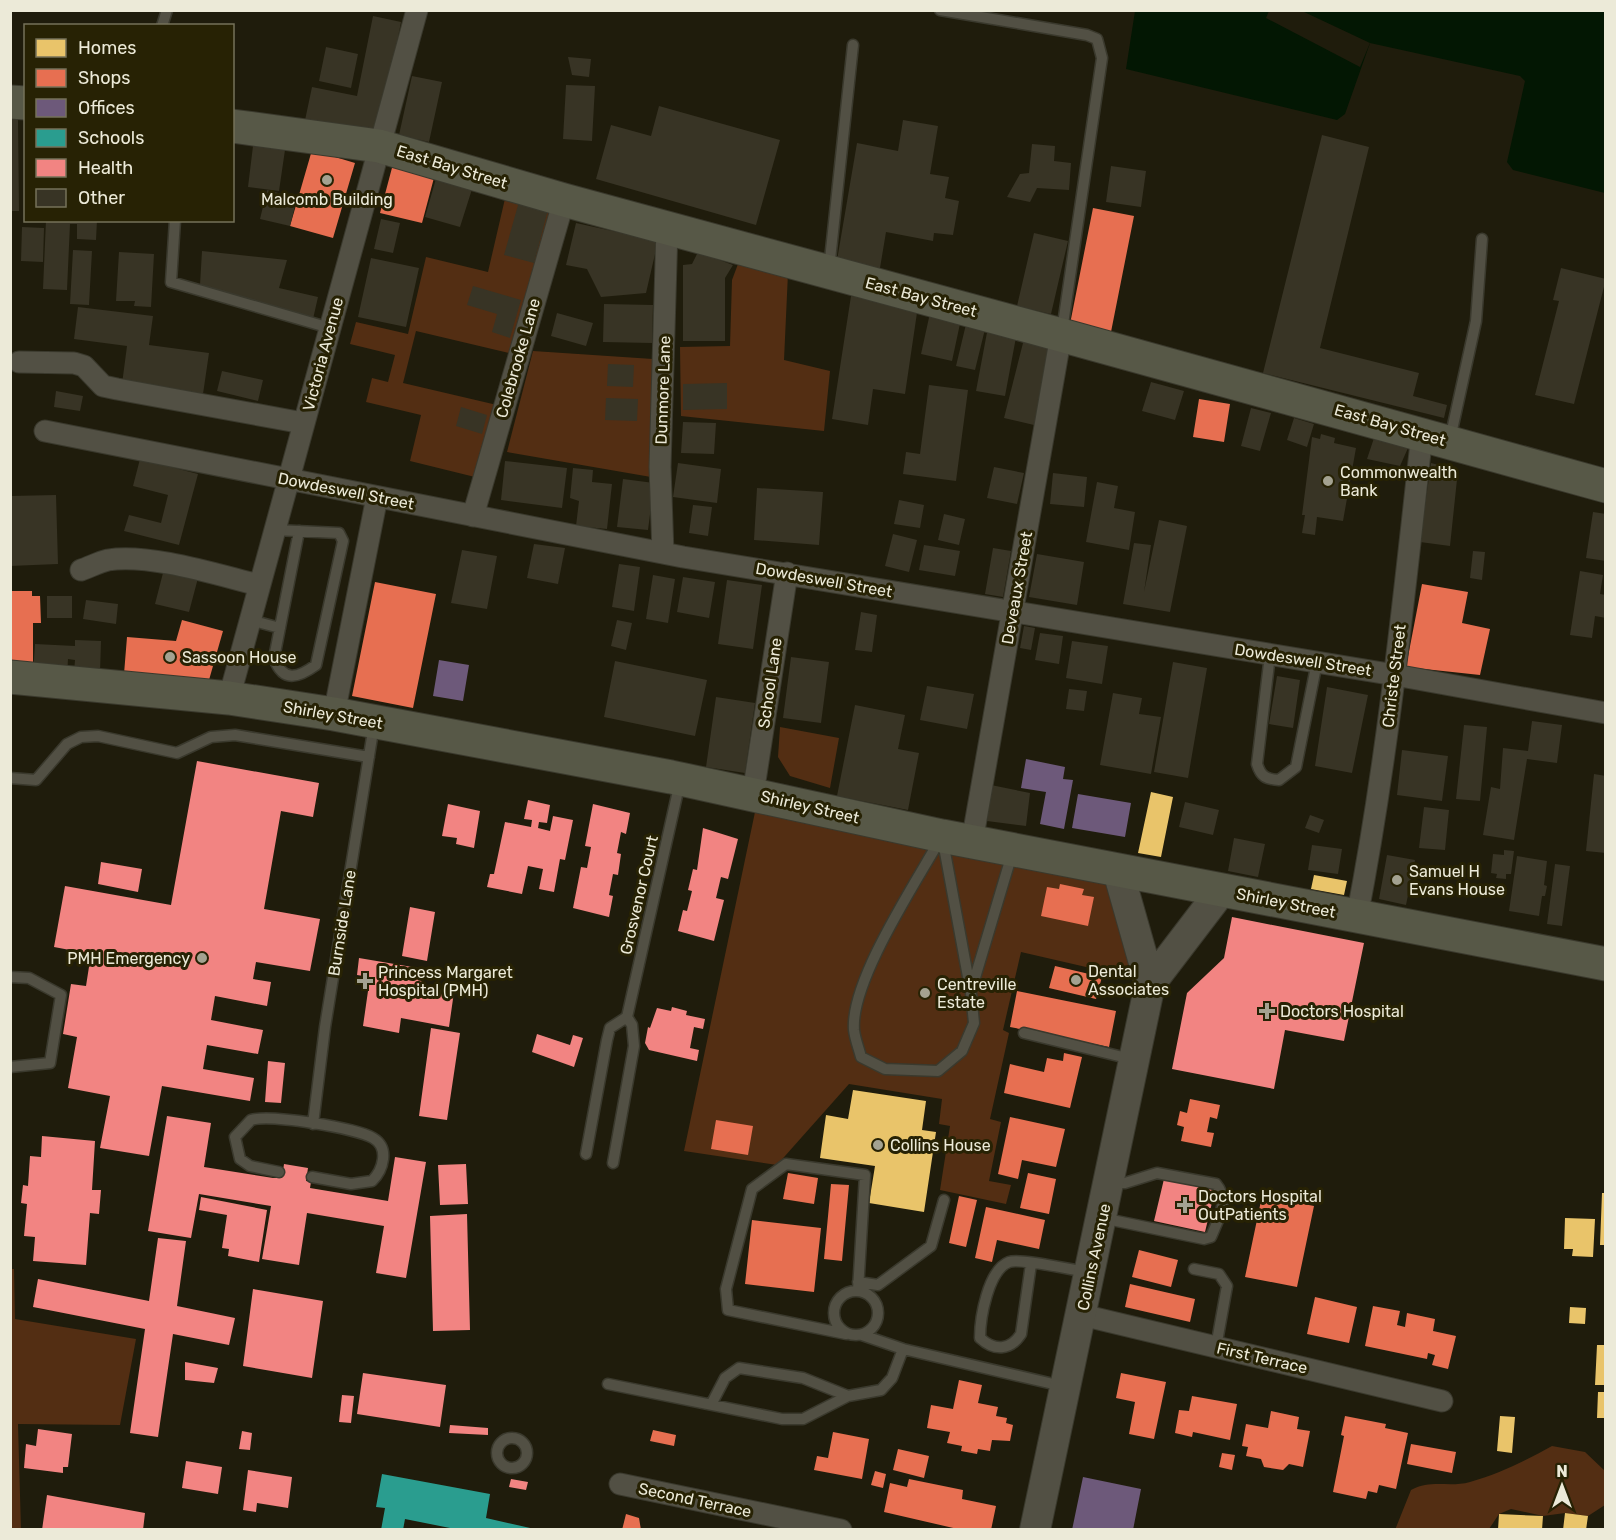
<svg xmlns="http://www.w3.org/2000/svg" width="1616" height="1540" viewBox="0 0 1616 1540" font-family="Rubik,sans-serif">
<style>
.green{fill:#532e13}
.water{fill:#031703}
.pier{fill:#1f1c0c}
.homes{fill:#e9c46a}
.shops{fill:#e76f51}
.offices{fill:#6d597a}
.schools{fill:#2a9d8f}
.health{fill:#f28482}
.building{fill:#383425}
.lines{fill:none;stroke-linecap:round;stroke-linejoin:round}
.lane-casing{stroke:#3a392d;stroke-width:13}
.street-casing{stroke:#3a392d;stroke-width:23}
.secondary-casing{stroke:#3a392d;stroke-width:32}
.highway-casing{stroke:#3a392d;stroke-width:35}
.lane{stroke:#525044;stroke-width:10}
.street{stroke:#525044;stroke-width:21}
.secondary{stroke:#525044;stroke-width:30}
.highway{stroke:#575847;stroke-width:33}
.poi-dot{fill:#a4a291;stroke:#272204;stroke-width:2}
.labels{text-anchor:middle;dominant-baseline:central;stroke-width:6;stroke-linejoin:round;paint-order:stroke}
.street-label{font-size:16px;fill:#ecead8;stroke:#272204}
.poi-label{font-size:16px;fill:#ecead8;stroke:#272204;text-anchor:start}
</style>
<rect width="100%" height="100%" fill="#1f1c0c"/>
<path class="green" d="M507,190L554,205L517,355L416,331L403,383L497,405L479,478L410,461L421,415L366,402L372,378L388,382L395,355L350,344L356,322L408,334L426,257L488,272Z
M738,264L788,273L784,360L830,371L824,431L681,416L680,347L730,346L732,280Z
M533,351L653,359L651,477L507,452Z
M780,727L839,738L830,788L790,776L778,757Z
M755,812L1113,879L1138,979L1021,952L1003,1030L1009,1033L990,1119L1001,1122L989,1181L1011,1185L1006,1204L940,1190L950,1126L939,1124L942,1099L849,1084L777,1165L684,1151Z
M11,1269H14L15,1319L136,1339L120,1425L18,1424L21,1530L10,1529Z
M1552,1446L1585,1452L1605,1471V1505L1588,1516L1565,1513L1543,1516L1511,1509L1499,1514L1489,1529L1395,1530L1411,1490C1432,1479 1449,1488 1470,1482C1499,1474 1527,1460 1552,1446Z"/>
<path class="water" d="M1135,11H1605V193L1513,170L1507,162L1525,81L1520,76L1370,43L1345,114L1337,120L1126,69Z"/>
<path class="pier" d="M1269,11H1302L1370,43L1360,67L1266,18Z"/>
<path class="homes" d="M1151,792L1173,797L1161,857L1138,853Z
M1314,875L1347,881L1344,895L1311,889Z
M853,1090L926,1101L922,1130L936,1132L924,1212L869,1203L875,1166L820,1158L826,1115L848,1119Z
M1602,1193H1606V1245H1600Z
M1565,1218L1595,1219L1593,1257L1572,1256L1573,1249H1564Z
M1570,1307L1586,1308L1585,1324L1569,1323Z
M1597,1345H1606V1385H1595Z
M1598,1392H1606V1418H1597Z
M1500,1416L1515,1417L1512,1453L1497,1451Z
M1565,1513L1588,1516L1586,1530H1563Z
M1499,1514L1543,1516L1542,1530H1498Z"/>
<path class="shops" d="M312,150L355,163L333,238L290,226Z
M393,164L435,174L422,223L380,213Z
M1093,208L1134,216L1110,337L1069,329Z
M1199,399L1230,404L1224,442L1193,437Z
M375,582L436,594L413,708L352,696Z
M1422,584L1468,592L1462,623L1490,629L1480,675L1406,667Z
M10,591H32V596H40L41,623H33V669H10Z
M182,620L223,631L209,680L124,674L127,637L176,641Z
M1060,884L1084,889L1082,895L1094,897L1088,926L1041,916L1047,887L1059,889Z
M1055,966L1102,977L1100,984L1104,985L1102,993L1098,992L1096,999L1049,988Z
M1017,991L1116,1011L1109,1047L1010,1027Z
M1064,1053L1082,1057L1070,1108L1004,1093L1010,1064L1044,1072L1047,1058L1063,1061Z
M1190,1099L1220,1105L1217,1119L1210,1117L1207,1132L1214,1133L1211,1147L1181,1141L1184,1127L1177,1125L1180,1111L1187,1113Z
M1010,1117L1065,1129L1056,1167L1022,1160L1018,1179L998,1174Z
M716,1120L753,1126L748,1155L711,1149Z
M788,1173L818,1178L814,1204L783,1199Z
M1028,1173L1056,1179L1049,1214L1020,1208Z
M831,1184L849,1185L842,1261L824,1259Z
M959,1196L977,1200L966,1247L949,1243Z
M1262,1196L1314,1206L1297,1287L1245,1277Z
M986,1207L1045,1220L1039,1249L997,1240L992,1262L975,1258Z
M752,1220L821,1228L814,1292L745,1284Z
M1139,1250L1178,1260L1171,1287L1132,1277Z
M1130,1284L1195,1299L1190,1322L1125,1307Z
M1315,1297L1357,1307L1349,1343L1307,1334Z
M1373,1306L1400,1311L1397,1325L1405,1327L1407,1313L1435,1319L1433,1331L1456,1336L1448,1369L1432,1365L1435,1355L1428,1353L1427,1359L1365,1346Z
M1121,1373L1166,1382L1154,1439L1129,1434L1135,1402L1116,1398Z
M959,1380L982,1385L978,1403L998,1407L996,1416L1007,1418L1006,1423L1013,1425L1010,1441L992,1440L990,1451L978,1449L977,1454L961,1451L962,1446L947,1443L950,1432L927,1428L931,1405L953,1409Z
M1192,1396L1237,1404L1230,1440L1193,1432L1192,1437L1175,1433L1179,1410L1189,1411Z
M1271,1411L1299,1417L1297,1429L1310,1431L1303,1467L1289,1464L1283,1470L1264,1467L1261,1459L1246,1456L1248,1447L1242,1446L1246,1424L1268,1428Z
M1345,1416L1386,1424L1385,1428L1408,1433L1396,1489L1379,1485L1377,1493L1368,1491L1366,1499L1333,1492L1344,1436L1341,1435Z
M653,1430L676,1435L674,1446L650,1441Z
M833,1432L869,1439L862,1479L814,1470L817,1456L828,1458Z
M1411,1444L1456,1452L1452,1473L1407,1464Z
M898,1449L929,1456L924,1478L893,1470Z
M1222,1453L1235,1455L1232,1470L1219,1467Z
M875,1471L886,1474L883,1488L871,1485Z
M909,1479L963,1490L962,1499L996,1506L991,1530H962L884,1512L890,1483L907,1487Z
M626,1514L639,1518L641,1530H622Z"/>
<path class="offices" d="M439,660L469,665L463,701L433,696Z
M1026,759L1065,767L1063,779L1073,780L1064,829L1040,824L1046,792L1021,788Z
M1078,794L1131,803L1125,837L1072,828Z
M1083,1477L1141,1489L1133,1530H1072Z"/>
<path class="schools" d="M382,1474L490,1494L486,1518L539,1530H460L405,1519L403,1530H381L385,1508L376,1507Z"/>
<path class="health" d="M197,761L319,783L313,817L281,811L264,909L320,919L310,971L256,962L253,979L271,982L267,1006L215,996L211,1020L263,1030L258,1054L207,1045L203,1069L254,1078L250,1101L162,1086L149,1156L100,1148L110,1096L68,1088L77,1037L63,1034L71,984L86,986L91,954L54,947L65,886L171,905Z
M528,800L550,805L547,823L539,822L538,828L550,831L553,816L573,820L565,860L560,859L554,892L539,889L543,869L528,866L522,894L487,887L490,874H494L505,822L531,827L532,820L524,819Z
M448,804L480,811L474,848L456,844L457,838L442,836Z
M593,804L630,813L626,834L621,832L617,853L621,854L618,875L613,874L609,895L613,896L609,917L573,908L581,867L587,868L591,847L585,846Z
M703,828L738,839L728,879L721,877L716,898L724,900L714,941L678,931L683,910L687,911L692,891L688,890L693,869L697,870Z
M101,862L142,869L138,892L98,884Z
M410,907L435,912L427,961L402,956Z
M1232,917L1364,943L1344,1041L1285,1030L1274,1089L1172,1069L1187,993L1224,958Z
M359,958L424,969L422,986L454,992L449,1027L401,1018L399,1033L363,1026L370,977L357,975Z
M672,1007L687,1011L686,1015L705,1019L703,1029L694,1027L690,1048L699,1050L697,1061L649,1050L645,1043L648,1027L650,1028L657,1008L671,1011Z
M431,1028L460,1033L447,1120L419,1116Z
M537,1034L570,1045L573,1035L583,1038L574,1067L532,1052Z
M268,1061L285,1063L281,1103L265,1102Z
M167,1116L211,1123L204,1167L273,1178H282L284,1164L308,1168L306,1181L311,1182L310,1188L388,1201L395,1157L426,1162L406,1278L376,1273L384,1226L307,1213L299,1265L262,1259L271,1206L199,1194L191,1238L148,1231Z
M42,1136L95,1141L92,1190H101L99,1214L90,1213L86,1265L33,1261L35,1237L24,1236L27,1204L21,1203L23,1185L28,1186L30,1156L41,1157Z
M466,1164L468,1204L440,1205L438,1165Z
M1164,1179L1215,1190L1205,1232L1154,1221Z
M201,1197L267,1210L259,1262L228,1256L229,1249L222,1248L227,1215L199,1210Z
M467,1214L470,1330L433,1331L430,1216Z
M158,1238L186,1241L177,1306L235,1318L229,1345L173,1334L158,1437L130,1433L145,1329L33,1307L38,1279L149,1301Z
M253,1289L323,1301L312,1378L243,1366Z
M185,1362L218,1368L214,1383L185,1380Z
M363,1373L446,1385L440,1427L357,1414Z
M342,1395L354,1396L351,1423L339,1422Z
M450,1425L488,1428V1435L449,1433Z
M38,1429L72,1434L68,1467H63V1473L24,1468L26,1444L36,1446Z
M242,1431L252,1433L250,1450L239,1449Z
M186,1461L222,1467L218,1494L182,1488Z
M248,1470L292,1477L288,1508L257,1503L256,1512L243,1510Z
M511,1479L528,1482L526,1490L509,1487Z
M47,1495L145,1513L143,1530H42Z"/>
<path class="building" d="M373,16L401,22L378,140L304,125L312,87L357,96Z
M326,47L358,54L351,88L319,81Z
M568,57L591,59L589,77L572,75Z
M412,76L442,82L429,142L399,135Z
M566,85L595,86L592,141L563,139Z
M659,106L780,140L756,225L596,179L611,125L651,136Z
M10,118H18L19,211H10Z
M903,120L938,126L930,174L949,177L945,198L959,201L953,235L934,233L933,241L886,232L879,274L836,266L857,143L898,151Z
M1322,135L1369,147L1320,348L1419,373L1413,396L1447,405L1444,418L1263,373Z
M1032,144L1055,146L1054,161L1071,163L1069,190L1037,188L1030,202L1007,197L1020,174L1029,173Z
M253,146L285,150L279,191L248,187Z
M1111,166L1146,171L1141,207L1106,202Z
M437,175L473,186L460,227L425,217Z
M267,190L297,198L290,226L260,219Z
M520,198L549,206L534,263L504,255Z
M381,219L400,223L393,253L374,249Z
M46,220H97L96,240L77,239V224H70L67,290L43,289Z
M576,223L658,241L646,293L601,297L587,269L566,265Z
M22,227L44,228L43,262L21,261Z
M1034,233L1068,241L1051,314L1017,306Z
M73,250L92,251L89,305L70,304Z
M202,251L287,260L279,288L318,297L313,319L200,285Z
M119,252L154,254L151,307L134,306L135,301H116Z
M698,252L733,265L725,278V341H683V265L692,264Z
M371,258L419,268L406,327L358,317Z
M1561,268L1606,279L1574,404L1535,395L1559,301L1553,300Z
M473,286L521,300L510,338L492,332L497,314L467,305Z
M851,296L918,306L905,394L873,389L868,425L832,419Z
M604,304L653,305L652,343L603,342Z
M78,307L153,316L149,345L209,353L203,394L122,384L127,346L74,339Z
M557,313L593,323L586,346L551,336Z
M930,313L961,319L952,361L921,354Z
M967,320L986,325L975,370L956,366Z
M988,327L1017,332L1005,396L976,391Z
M1024,339L1054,346L1034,425L1004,418Z
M608,364L634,365L633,387L607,386Z
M222,371L263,380L258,401L217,391Z
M1151,382L1184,391L1175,420L1142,411Z
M727,383V409L683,410V384Z
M929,385L968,390L956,481L903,474L906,452L920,454Z
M56,391L83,396L80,411L54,407Z
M606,398L638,399L637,421L605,420Z
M461,407L487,415L482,434L456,426Z
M1251,408L1271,413L1260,451L1241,446Z
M1294,418L1314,424L1307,447L1287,440Z
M683,422L716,423L714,454L681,453Z
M1321,434L1335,438L1334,443L1356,448L1343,521L1317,517L1315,535L1302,533L1305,515H1302L1312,437L1320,439Z
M1374,438L1408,448L1400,466L1367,459Z
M140,459L198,474L179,545L124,531L129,515L161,523L168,495L133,486Z
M505,461L567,468L562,508L501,500Z
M678,463L721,469L717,503L673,497Z
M1431,463L1458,470L1450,546L1420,542Z
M994,467L1024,473L1017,504L987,498Z
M573,468L593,470L592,482L612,484L607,529L576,526L579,501L570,498Z
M1053,473L1087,477L1084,507L1050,504Z
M623,479L654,483L648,530L617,527Z
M1097,482L1118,486L1114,508L1135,512L1129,550L1086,542Z
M757,488L823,492L819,545L754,540Z
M56,495L58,564L10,566V496Z
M899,500L924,505L920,528L894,524Z
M693,505L712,507L708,536L689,533Z
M1593,512L1606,514V561L1586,558Z
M944,514L965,519L959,545L938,540Z
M1159,520L1187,526L1170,612L1123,604L1134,543L1151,545L1144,592Z
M893,534L917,540L909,572L885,566Z
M534,544L565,548L558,584L527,578Z
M924,545L960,551L955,576L919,570Z
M993,548L1011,551L1003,597L985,594Z
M462,550L497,556L487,609L451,603Z
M1473,551L1485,552L1482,580L1470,578Z
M1037,554L1084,562L1077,605L1029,597Z
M619,564L640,567L634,611L612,607Z
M164,569L198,578L189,612L155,604Z
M1580,571L1603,575L1600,594L1606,595V618L1595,616L1592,638L1570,635Z
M653,575L675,579L668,623L646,619Z
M683,577L715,582L709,618L677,612Z
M727,580L762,585L753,649L718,644Z
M47,596H72V618H47Z
M86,600L118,604L116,624L83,619Z
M861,612L877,615L872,652L855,650Z
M617,620L632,623L626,650L611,646Z
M1024,626L1035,628L1031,650L1020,648Z
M1040,633L1063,636L1059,664L1035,660Z
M75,640L101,641L100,673L74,672L75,660L68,659L67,676L33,675L35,644L75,646Z
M1072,641L1108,646L1102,684L1066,678Z
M791,657L829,662L821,723L783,718Z
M615,661L707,680L695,736L604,717Z
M1173,662L1207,668L1188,778L1154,772Z
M1277,676L1300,680L1293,728L1269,724Z
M927,686L974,694L967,729L920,720Z
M1327,687L1368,695L1352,773L1315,766Z
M1069,689L1087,691L1084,711L1066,709Z
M1113,693L1142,698L1139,714L1161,717L1151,774L1100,765Z
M716,697L755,703L745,773L706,767Z
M855,705L905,715L898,749L919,753L908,810L837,796Z
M1532,721L1562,725L1557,763L1527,759L1514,840L1483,835L1491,787L1500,789L1503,748L1528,751Z
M1464,725L1487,727L1480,801L1456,799Z
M1402,750L1448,756L1442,801L1397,795Z
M1594,774L1606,776V853L1586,851Z
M991,785L1030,793L1026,826L987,821Z
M1185,802L1219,810L1213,835L1179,827Z
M1424,807L1449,810L1445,850L1419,848Z
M1310,815L1324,820L1319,833L1305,828Z
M1234,838L1265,844L1258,877L1228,871Z
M1312,845L1342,849L1338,874L1308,870Z
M1504,850L1514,851L1511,874H1506V879L1496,878L1497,874L1491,873L1493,854L1504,855Z
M1387,855L1415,860L1406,905L1379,899Z
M1517,856L1547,861L1544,885L1547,886L1545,896H1542L1539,916L1509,911Z
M1555,864L1570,866L1562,926L1547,924Z"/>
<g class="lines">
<defs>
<path id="lane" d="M940,10L1087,35L1097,39L1102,58L1062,331
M162,26L167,10
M175,220L171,282L330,328
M829,269L853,45
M1450,439L1476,321L1482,239
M275,530L339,533L343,541L316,665C298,678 283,683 274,658L299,531
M250,620L280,628
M1270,655L1257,764C1261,777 1266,779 1279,780L1296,767L1317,662
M10,778L36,780L67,744L81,737L98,736L177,753L211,737L235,735L369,757
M942,836L971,993L974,1023L962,1051L938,1071L885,1069L861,1057C859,1049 855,1039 854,1030C850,981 917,881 942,836Z
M10,977L29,978L61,995L50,1063L10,1067
M971,991L1012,854
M627,1017L680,782
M1024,1033L1131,1059
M313,1124L325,1027L374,725
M586,1154L607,1040L610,1028L627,1017
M613,1163L634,1046L632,1025L627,1017
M279,1172L250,1166L240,1159L235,1137L251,1120C270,1114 356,1128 373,1138C390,1148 383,1170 372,1181L351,1184L312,1177
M1102,1218L1204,1239L1211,1237C1218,1219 1230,1201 1216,1184L1157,1173L1125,1183H1111
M1031,1264L1021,1334C1010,1351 994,1351 980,1338C980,1318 988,1270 1009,1262C1020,1258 1073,1270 1087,1272
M1194,1269L1219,1274L1227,1286L1216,1347
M858,1282L878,1285L931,1246L944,1200
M834 1313a22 22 0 1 1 44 0a22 22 0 1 1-44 0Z
M846,1334L728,1310L726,1289L752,1189L786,1164L865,1175L858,1290
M862,1335L903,1349L1062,1386
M608,1384L782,1419H803L848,1396L881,1390L892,1378L903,1349
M712,1403L725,1378L739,1368L803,1378L848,1396
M497 1453a15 15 0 1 1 30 0a15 15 0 1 1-30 0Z"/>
<path id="street" d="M19,362L74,363L84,366L103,386L117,389L303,423
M45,431L683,557L1395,675L1606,713
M473,516L564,200
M663,553L660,467L667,228
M81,570C90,567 99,562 108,560C149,553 218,575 259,585
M229,698L417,10
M334,714L377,497
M753,794L787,573
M972,842L1061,335
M1357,917C1388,757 1404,596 1422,434
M1082,1315L1442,1401
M620,1484L841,1530"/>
<path id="secondary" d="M1118,871L1150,984
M1035,1530L1150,984L1221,891"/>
<path id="highway" d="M10,102L26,103
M232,126L379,146L564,200L1061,335L1606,486
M10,677L229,698L334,714L671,777L942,836L1606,964"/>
</defs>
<use href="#lane" class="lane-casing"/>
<use href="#street" class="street-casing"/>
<use href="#secondary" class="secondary-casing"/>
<use href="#highway" class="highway-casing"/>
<use href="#lane" class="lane"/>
<use href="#street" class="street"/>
<use href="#secondary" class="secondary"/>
<use href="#highway" class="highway"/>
</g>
<g class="poi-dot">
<circle cx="327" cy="180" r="6"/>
<circle cx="1328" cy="481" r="6"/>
<circle cx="170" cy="657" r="6"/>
<circle cx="1397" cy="880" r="6"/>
<circle cx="202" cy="958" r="6"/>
<circle cx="1076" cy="980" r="6"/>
<path d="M362 972h6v6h6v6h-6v6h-6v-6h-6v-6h6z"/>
<circle cx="925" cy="993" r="6"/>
<path d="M1264 1002h6v6h6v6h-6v6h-6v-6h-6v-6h6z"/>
<circle cx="878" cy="1145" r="6"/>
<path d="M1182 1196h6v6h6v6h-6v6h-6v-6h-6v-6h6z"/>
</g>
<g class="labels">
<g class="street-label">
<text transform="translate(452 167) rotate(17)">East Bay Street</text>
<text transform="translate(921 297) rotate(15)">East Bay Street</text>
<text transform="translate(323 354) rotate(-75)">Victoria Avenue</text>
<text transform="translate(518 358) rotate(-74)">Colebrooke Lane</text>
<text transform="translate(663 390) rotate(-88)">Dunmore Lane</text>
<text transform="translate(1390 425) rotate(16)">East Bay Street</text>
<text transform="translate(346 491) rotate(11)">Dowdeswell Street</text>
<text transform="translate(824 580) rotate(10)">Dowdeswell Street</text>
<text transform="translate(1017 588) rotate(-80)">Deveaux Street</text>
<text transform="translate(1303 660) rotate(9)">Dowdeswell Street</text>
<text transform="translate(1394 676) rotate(-83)">Christe Street</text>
<text transform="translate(770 683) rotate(-82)">School Lane</text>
<text transform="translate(333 715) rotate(10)">Shirley Street</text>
<text transform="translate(810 807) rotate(13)">Shirley Street</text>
<text transform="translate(639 895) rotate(-77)">Grosvenor Court</text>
<text transform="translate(1286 903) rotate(11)">Shirley Street</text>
<text transform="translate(342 923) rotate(-81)">Burnside Lane</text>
<text transform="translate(1094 1257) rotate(-78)">Collins Avenue</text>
<text transform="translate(1262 1358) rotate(13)">First Terrace</text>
<text transform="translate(695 1500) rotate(12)">Second Terrace</text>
</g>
<g class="poi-label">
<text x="327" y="199" text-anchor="middle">Malcomb Building</text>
<text x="1340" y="472">Commonwealth<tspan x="1340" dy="18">Bank</tspan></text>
<text x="182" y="657">Sassoon House</text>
<text x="1409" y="871">Samuel H<tspan x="1409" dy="18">Evans House</tspan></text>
<text x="190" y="958" text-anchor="end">PMH Emergency</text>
<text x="1088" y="971">Dental<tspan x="1088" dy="18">Associates</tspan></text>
<text x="378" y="972">Princess Margaret<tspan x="378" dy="18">Hospital (PMH)</tspan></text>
<text x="937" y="984">Centreville<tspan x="937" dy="18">Estate</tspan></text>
<text x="1280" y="1011">Doctors Hospital</text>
<text x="890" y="1145">Collins House</text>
<text x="1198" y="1196">Doctors Hospital<tspan x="1198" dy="18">OutPatients</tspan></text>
</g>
</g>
<rect width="1616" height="1540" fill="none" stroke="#ecead8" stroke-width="24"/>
<rect x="24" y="24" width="210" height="198" fill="#272204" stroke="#767259" stroke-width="1.5"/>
<rect x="36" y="39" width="30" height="18" fill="#e9c46a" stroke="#767259" stroke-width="1.5"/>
<text x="78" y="54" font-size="18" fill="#ecead8">Homes</text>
<rect x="36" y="69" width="30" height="18" fill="#e76f51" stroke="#767259" stroke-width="1.5"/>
<text x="78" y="84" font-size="18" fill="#ecead8">Shops</text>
<rect x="36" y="99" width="30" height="18" fill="#6d597a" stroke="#767259" stroke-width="1.5"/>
<text x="78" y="114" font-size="18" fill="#ecead8">Offices</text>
<rect x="36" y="129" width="30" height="18" fill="#2a9d8f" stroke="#767259" stroke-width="1.5"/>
<text x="78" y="144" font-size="18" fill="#ecead8">Schools</text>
<rect x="36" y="159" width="30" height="18" fill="#f28482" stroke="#767259" stroke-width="1.5"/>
<text x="78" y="174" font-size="18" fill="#ecead8">Health</text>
<rect x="36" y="189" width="30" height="18" fill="#383425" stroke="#767259" stroke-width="1.5"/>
<text x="78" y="204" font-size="18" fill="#ecead8">Other</text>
<g transform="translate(1562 1486)" stroke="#272204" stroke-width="4.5" paint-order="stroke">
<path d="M0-4.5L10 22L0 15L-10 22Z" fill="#ecead8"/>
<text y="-9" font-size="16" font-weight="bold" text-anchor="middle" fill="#ecead8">N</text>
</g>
</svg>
